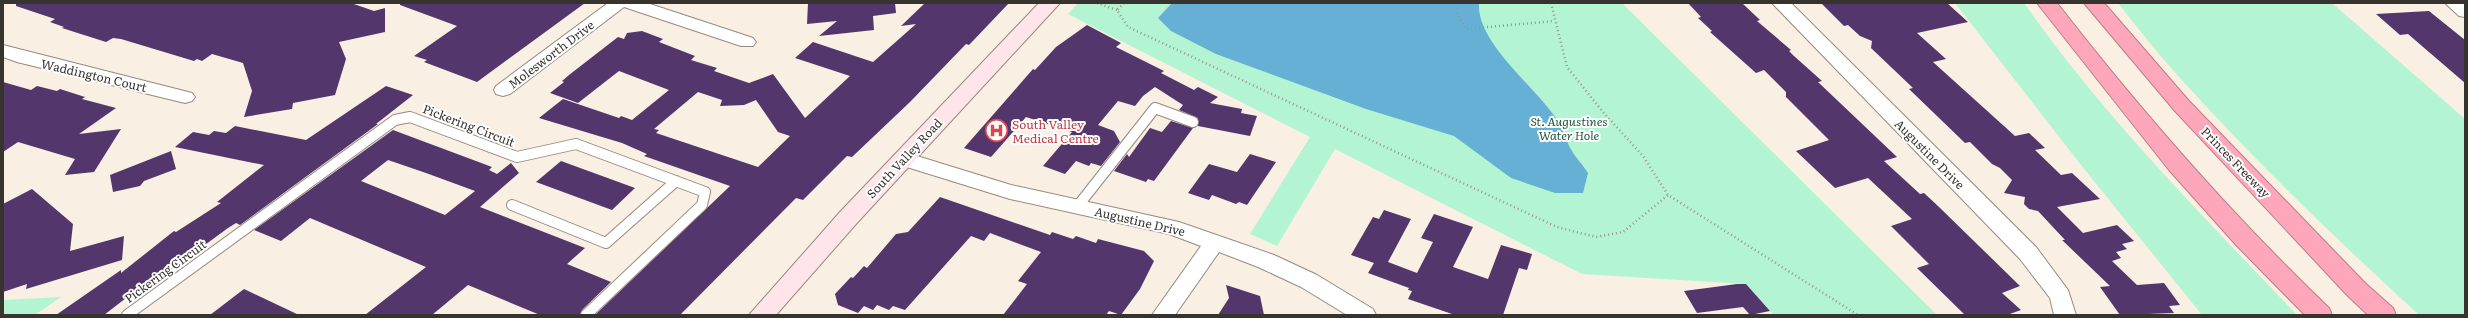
<svg xmlns="http://www.w3.org/2000/svg" width="2468" height="318" viewBox="0 0 2468 318" font-family="Literata,serif">
<style>
.green{fill:#b3f4d2}
.water{fill:#66afd5}
.building{fill:#53376c;fill-rule:evenodd}
.lines{fill:none;stroke-linecap:round;stroke-linejoin:round}
.service-casing{stroke:#948b7f;stroke-width:12}
.minor-casing{stroke:#948b7f;stroke-width:2}
.secondary-casing{stroke:#948b7f;stroke-width:2}
.motorway-casing{stroke:#b97e89;stroke-width:2}
.path{stroke:#9b948b;stroke-width:2.5;stroke-dasharray:1 3;stroke-linecap:butt}
.service{stroke:#fff;stroke-width:10}
.minor{fill:#fff;fill-rule:evenodd}
.secondary{fill:#ffe5ea;fill-rule:evenodd}
.motorway{fill:#ffa7ba;fill-rule:evenodd}
.labels{text-anchor:middle;dominant-baseline:central;stroke-width:4;stroke-linejoin:round;paint-order:stroke}
.street-label{font-size:12px;fill:#37332e;stroke:#fff}
.park-label{font-size:12px;font-style:italic;fill:#21593f;stroke:#fff}
.health-label{font-size:12px;fill:#be3a42;stroke:#fff;text-anchor:start}
</style>
<rect width="100%" height="100%" fill="#f9efe2"/>
<path class="green" d="M1078,3H1622L1937,315H1774L1746,284L1582,274L1335,149L1277,246L1250,234L1310,137L1068,14Z
M1955,3H2024C2103,116 2202,215 2297,315H2202L2081,165Z
M2118,3H2332L2465,119V315H2419C2336,239 2255,161 2180,78C2158,54 2138,28 2118,3Z
M61,297L35,315H3V300Z"/>
<path class="water" d="M1172,3H1479C1476,44 1539,89 1559,123C1564,131 1566,142 1572,151C1576,158 1583,165 1588,173L1583,193H1555L1511,178L1454,136L1366,109L1216,54L1171,31L1158,18Z"/>
<path class="building" d="M16,3H351L374,11L385,8V32L339,42L346,59L335,95L293,103L292,109L244,117L252,91L243,63L212,54L202,61L197,59L194,61L121,39L113,38L106,42L62,28L64,27L50,22L55,19L16,6Z
M400,3H585L477,82L424,62L427,60L414,56L457,26L400,5Z
M808,3H895L896,13L873,16L874,30L819,36L837,21L807,24Z
M925,3H1009L969,45L966,44L910,102L852,157L847,156L803,200L796,198L680,315H595L730,186L644,156L647,154L622,143L539,118L563,99L619,118L621,116L632,120L669,90L619,71L578,103L550,93L564,82L562,81L569,75L618,37L624,39L627,33L642,31L663,39L659,42L695,56L691,60L717,68L714,71L749,83L773,74L805,118L850,76L795,58L813,42L873,62L916,24L901,26ZM698,92L722,100L720,106L744,105L756,100L778,132L790,136L758,167L656,133L659,130L654,129Z
M1688,3H1742L1760,20L1757,21L1791,50L1789,51L1794,56L1822,81L1818,82L1897,157L1884,161L1920,194L1924,193L1938,206L2020,286L2002,293L2021,310L2007,315H1965L1917,268L1929,264L1891,226L1912,219L1868,178L1835,188L1796,151L1829,140L1786,97V92L1764,70L1756,73L1710,32L1712,31L1698,18L1701,17Z
M1821,3H1947L1968,22L1917,33L1946,59L1933,62L2015,136L2029,133L2045,148L2035,150L2061,175L2072,173L2100,199L2057,207L2083,233L2117,225L2134,241L2122,244L2127,249L2116,252L2121,258L2112,261L2137,285L2164,283L2180,305L2169,306L2174,313L2120,315L2100,287L2110,286L2062,240H2065L2038,211L2029,209L2024,204L2025,197L2004,193L2012,180L2000,168L1992,164L1970,142L1965,143L1909,89L1913,88L1871,48L1872,41L1860,36L1848,25L1844,26Z
M2429,11L2465,40V83L2408,34L2400,35L2376,14Z
M1087,25L1121,43L1116,47L1164,71L1161,73L1194,90L1198,87L1218,97L1210,103L1242,109L1241,113L1257,116L1250,136L1198,126V118L1179,110L1183,105L1155,87L1143,96L1135,106L1118,101L1098,125L1114,131L1120,142L1101,166L1091,163L1089,166L1076,161L1065,174L1043,166L1072,132L1026,117L991,157L964,148L1033,69L1035,70L1056,47Z
M3,82L31,90L37,86L57,91L60,89L85,97L82,99L116,108L79,134L121,129L94,172L65,175L75,159L18,142L3,152Z
M386,86L413,95L376,124H378L240,225L236,223L228,228L157,280L152,278L104,315H56L121,270V273L174,231L176,232L221,203L217,202L264,165L175,147L193,132L209,135L214,131L226,133L235,126L306,140Z
M1171,121L1193,128L1154,181L1148,179L1146,182L1114,171L1127,154L1129,157L1150,128L1162,132Z
M393,130L492,167L489,170L497,174L511,163L519,173L480,207L585,248L567,264L611,282L582,310L580,315H540L468,285L432,315H365L426,267L310,218L281,241L254,230ZM388,160L426,173L475,191L445,215L361,181Z
M171,151L176,169L144,181L140,186L113,192L110,175Z
M1250,154L1276,162L1247,205L1239,202L1236,204L1212,195L1209,200L1188,193L1209,164L1237,172Z
M561,161L635,188L612,210L536,182Z
M32,189L73,224L70,251L124,236L122,260L26,289L27,284L3,292V204Z
M940,197L1050,235L1052,232L1073,239L1076,236L1096,243L1098,239L1144,251L1154,261L1140,289L1121,315L1109,311L1106,315H1003L1027,284L1018,281L1041,252L990,233L984,241L971,236L905,310L893,306L889,310L877,305L873,310L864,306L858,313L838,305L835,294L851,277L853,278L864,266L867,268L896,234L908,232Z
M1384,210L1411,219L1388,262L1417,273L1433,242L1421,238L1434,214L1473,227L1453,267L1488,279L1501,245L1532,254L1527,270L1519,268L1503,315H1455L1408,299L1412,291L1408,290L1409,288L1368,273L1374,263L1351,255L1373,217L1379,219Z
M1737,284H1746L1770,311L1750,315L1743,307L1697,313L1684,291Z
M1226,285L1260,296L1264,315H1218L1229,298Z
M244,289L299,315H210Z"/>
<g class="lines">
<defs>
<path id="service" d="M512,205L606,243L676,181
M1077,207L1155,108L1193,122
M127,315L395,120L410,117L517,157L576,144L705,192L702,205L586,315"/>
<path id="minor" d="M608,3H647L753,38L756,42L753,46H741L624,7L510,94L503,96L496,94L494,90L496,86Z
M1772,3H1791L2036,247L2068,290L2076,315H2054L2050,298L2020,259Z
M2445,3H2465V17L2459,16Z
M3,45L192,93L195,97L192,101L185,103L17,62L3,57Z
M904,152L1011,185L1179,222L1274,255L1317,275L1373,309L1376,315H1347L1301,287L1258,267L1219,252L1175,315H1152L1201,246L1169,234L1010,199L897,164L894,159L897,154Z"/>
<path id="secondary" d="M1039,3H1060L856,224L776,315H749L840,212Z"/>
<path id="motorway" d="M2037,3H2057C2141,111 2230,213 2329,308L2332,315H2305L2238,247L2169,170Z
M2084,3H2104L2189,101L2365,283L2393,308L2396,315H2368L2347,295L2175,111Z"/>
</defs>
<use href="#service" class="service-casing"/>
<use href="#minor" class="minor-casing"/>
<use href="#secondary" class="secondary-casing"/>
<use href="#motorway" class="motorway-casing"/>
<path class="path" d="M1097,3L1117,10
M1124,3L1117,10L1128,27L1557,227L1596,237L1623,232L1668,195
M1551,3L1567,67L1603,112L1643,156L1668,195L1858,315
M1456,13L1466,29L1554,21"/>
<use href="#service" class="service"/>
<use href="#minor" class="minor"/>
<use href="#secondary" class="secondary"/>
<use href="#motorway" class="motorway"/>
</g>
<defs>
<symbol id="hospital-ring" viewBox="-11 -11 22 22"><circle r="9.5" fill="#fff" stroke="#e0444e" stroke-width="1.5"/><path d="M-5-5h3v3.5h4V-5h3V5h-3V1.5h-4V5h-3Z" fill="#e0444e"/></symbol>
</defs>
<g fill-rule="evenodd">
<use href="#hospital-ring" x="984" y="118" width="25" height="25"/>
</g>
<g class="labels">
<g class="street-label">
<text transform="translate(551 54) rotate(-37)">Molesworth Drive</text>
<text transform="translate(94 75) rotate(13)">Waddington Court</text>
<text transform="translate(469 125) rotate(21)">Pickering Circuit</text>
<text transform="translate(1930 154) rotate(45)">Augustine Drive</text>
<text transform="translate(904 158) rotate(-47)">South Valley Road</text>
<text transform="translate(2236 162) rotate(46)">Princes Freeway</text>
<text transform="translate(1140 221) rotate(13)">Augustine Drive</text>
<text transform="translate(165 271) rotate(-36)">Pickering Circuit</text>
</g>
<g class="park-label">
<text x="1569" y="121">St. Augustines<tspan x="1569" dy="14">Water Hole</tspan></text>
</g>
<g class="health-label">
<text x="1012" y="124">South Valley<tspan x="1012" dy="14">Medical Centre</tspan></text>
</g>
</g>
<rect width="2468" height="318" fill="none" stroke="#37332e" stroke-width="8"/>
</svg>
